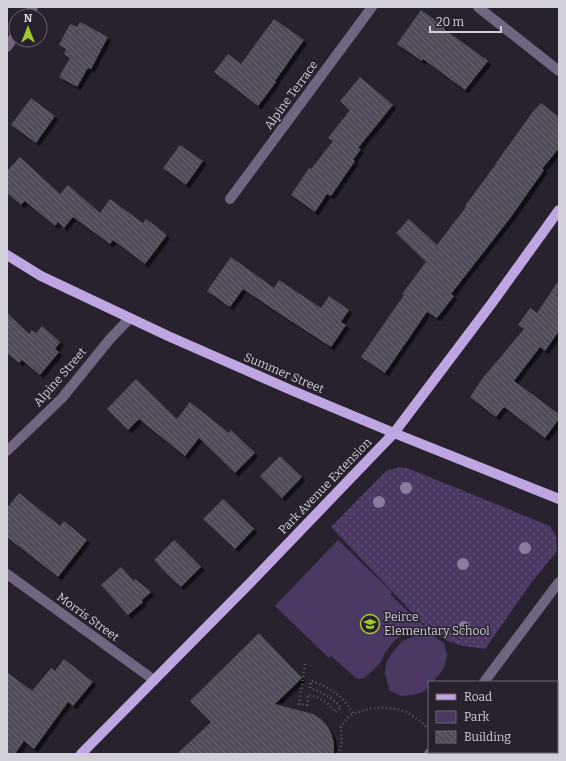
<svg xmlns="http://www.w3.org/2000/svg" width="566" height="761" viewBox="0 0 566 761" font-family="Bitter,serif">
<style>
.grass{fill:url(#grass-dots)}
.park{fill:#4b3863}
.building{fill:url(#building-back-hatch);filter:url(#shadow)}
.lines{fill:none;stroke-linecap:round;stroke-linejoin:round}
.path{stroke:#625d68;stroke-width:2.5;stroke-dasharray:1 3;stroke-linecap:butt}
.minor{stroke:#716682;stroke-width:10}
.major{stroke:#bfa6e2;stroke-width:10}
.tree{fill:#8a7b9f}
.labels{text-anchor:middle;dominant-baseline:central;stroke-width:3;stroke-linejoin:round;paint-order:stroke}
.street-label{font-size:12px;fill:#d3cfd8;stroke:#27222e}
.poi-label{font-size:12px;fill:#d3cfd8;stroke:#27222e;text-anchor:start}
</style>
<defs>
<pattern id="grass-dots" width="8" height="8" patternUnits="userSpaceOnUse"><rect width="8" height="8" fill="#4b3863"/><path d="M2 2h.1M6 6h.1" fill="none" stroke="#645479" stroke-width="1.8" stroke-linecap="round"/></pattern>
<pattern id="building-back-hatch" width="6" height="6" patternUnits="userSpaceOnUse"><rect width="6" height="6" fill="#514c5a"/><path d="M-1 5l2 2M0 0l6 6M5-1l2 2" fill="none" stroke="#696571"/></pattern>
<filter id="shadow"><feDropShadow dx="3.5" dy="3.5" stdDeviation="0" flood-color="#0009"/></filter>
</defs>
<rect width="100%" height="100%" fill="#27222e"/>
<path class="grass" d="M399,467L407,468L550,526L556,536L557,551L531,583L485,649L463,646L445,640L427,628L331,527L386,471Z"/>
<path class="park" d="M338,540L392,592L390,594L391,595L426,628L415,631L405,634L394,641L385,653L381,662L370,673L364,678L360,679L356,678L331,656L329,658L275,606Z
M420,634H431L444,643L447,655L444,668L433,682H429V686L423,692L413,695L401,696L389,690L385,672L387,661L392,653L402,641Z"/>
<path class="building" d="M421,10L445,27L444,29L488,61L465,90L423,59L422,61L397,44Z
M274,19L304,40L275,81L276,82L258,106L214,72L228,54L241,64Z
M80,22L108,37L91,69L88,68L77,87L59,77L70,58L64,54L66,49L59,45L70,24L77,27Z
M360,77L393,105L358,148L361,149L353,160L355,161L331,196L327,194L315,212L291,195L309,168L311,169L333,141L328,138L350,110L340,101Z
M31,98L55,116L36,143L11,125Z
M541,103L559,117V148L542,169L544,170L511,217L451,294L454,296L437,318L427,312L385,373L361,357L404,295L402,294L426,262L396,233L409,219L437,245L466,207L465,206L496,164V163L532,113Z
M180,145L203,161L186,185L163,168Z
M20,157L60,194L68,185L100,213L110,199L143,223L146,219L167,235L145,264L113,240L110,244L73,217L64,228L58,222L55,226L25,201L21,205L7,193V171Z
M231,257L274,288L279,280L321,308L329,296L349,310L341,322L346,325L331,347L283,316L243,289L230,307L207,291Z
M559,280V331L545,351L540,347L514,381L559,414V419L545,438L504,407L496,417L470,397L482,379L524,329L518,325L530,308L537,313Z
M7,313L29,334L32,330L36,333L42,326L60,342L55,349L59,352L40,375L22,360L19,363L7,353Z
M136,379L177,419L190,402L229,433L231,430L255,453L235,473L199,438L185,456L139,419L128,430L107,409Z
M280,456L302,477L282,498L260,476Z
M19,493L60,526L64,521L87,540L58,577L7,537V508Z
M223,499L254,529L235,549L203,519Z
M174,540L201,567L181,587L168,575L154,560Z
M121,567L134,581L135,579L151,592L142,600L143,602L128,615L101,585Z
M259,633L302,678L275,704L313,714L321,719L328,727L332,735L334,744V754H177L211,722L190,701Z
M64,659L93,682L73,706L68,702L34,749L24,741L15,754H7V672L32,691L51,668L55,671Z"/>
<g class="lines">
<path class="path" d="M305,664L299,704L307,705L308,695C320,697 329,703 335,712L341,708C333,698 322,692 310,688L311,681C330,687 344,697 354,715
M337,754L342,745L341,727C343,724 346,719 349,717C363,707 391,705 406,712C415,716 422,723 429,729"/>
<path class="minor" d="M478,7L559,71
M28,16L31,12L33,7
M7,47L16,34
M230,199L372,7
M7,451L62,398L110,339L130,318
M7,574L154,680
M484,682L559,582
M429,754L431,752"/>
<path class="major" d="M7,255L41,276L168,336L291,390L394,433L559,499
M81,754L251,582L394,433L492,303L559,210"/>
</g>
<g class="tree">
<circle cx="406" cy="488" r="6"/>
<circle cx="379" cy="502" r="6"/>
<circle cx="525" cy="548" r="6"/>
<circle cx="463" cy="564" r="6"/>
<circle cx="464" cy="627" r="6"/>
</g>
<defs>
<symbol id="school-ring" viewBox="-11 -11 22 22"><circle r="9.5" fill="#27222e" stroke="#a1c929" stroke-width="1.5"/><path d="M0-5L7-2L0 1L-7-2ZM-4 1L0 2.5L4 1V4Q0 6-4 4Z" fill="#a1c929"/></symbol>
</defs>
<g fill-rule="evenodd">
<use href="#school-ring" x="359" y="613" width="22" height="22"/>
</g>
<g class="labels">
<g class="street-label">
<text transform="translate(291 95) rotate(-54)">Alpine Terrace</text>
<text transform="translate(284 373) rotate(23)">Summer Street</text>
<text transform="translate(60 377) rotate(-49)">Alpine Street</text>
<text transform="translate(325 486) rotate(-46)">Park Avenue Extension</text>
<text transform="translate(88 617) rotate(36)">Morris Street</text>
</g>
<g class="poi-label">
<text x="384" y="617">Peirce<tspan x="384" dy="14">Elementary School</tspan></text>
</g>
</g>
<rect width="566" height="761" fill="none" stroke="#d3cfd8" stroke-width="16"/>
<rect x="428" y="681" width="130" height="72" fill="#27222e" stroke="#6c6772"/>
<rect x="436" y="694" width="20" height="6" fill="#bfa6e2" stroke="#6c6772"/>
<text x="464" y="701" font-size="12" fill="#d3cfd8">Road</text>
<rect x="436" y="711" width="20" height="12" fill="#4b3863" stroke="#6c6772"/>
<text x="464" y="721" font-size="12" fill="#d3cfd8">Park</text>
<rect x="436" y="731" width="20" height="12" fill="url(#building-back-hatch)" stroke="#6c6772"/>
<text x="464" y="741" font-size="12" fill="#d3cfd8">Building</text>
<g transform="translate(28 28)"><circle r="19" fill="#27222e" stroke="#6c6772"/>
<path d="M0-3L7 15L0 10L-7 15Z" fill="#a1c929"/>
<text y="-6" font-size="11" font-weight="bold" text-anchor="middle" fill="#d3cfd8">N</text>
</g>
<path d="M430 26v6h71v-6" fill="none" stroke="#d3cfd8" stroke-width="2"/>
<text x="436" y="26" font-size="12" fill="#d3cfd8" stroke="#27222e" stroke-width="3" paint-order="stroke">20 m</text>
</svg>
